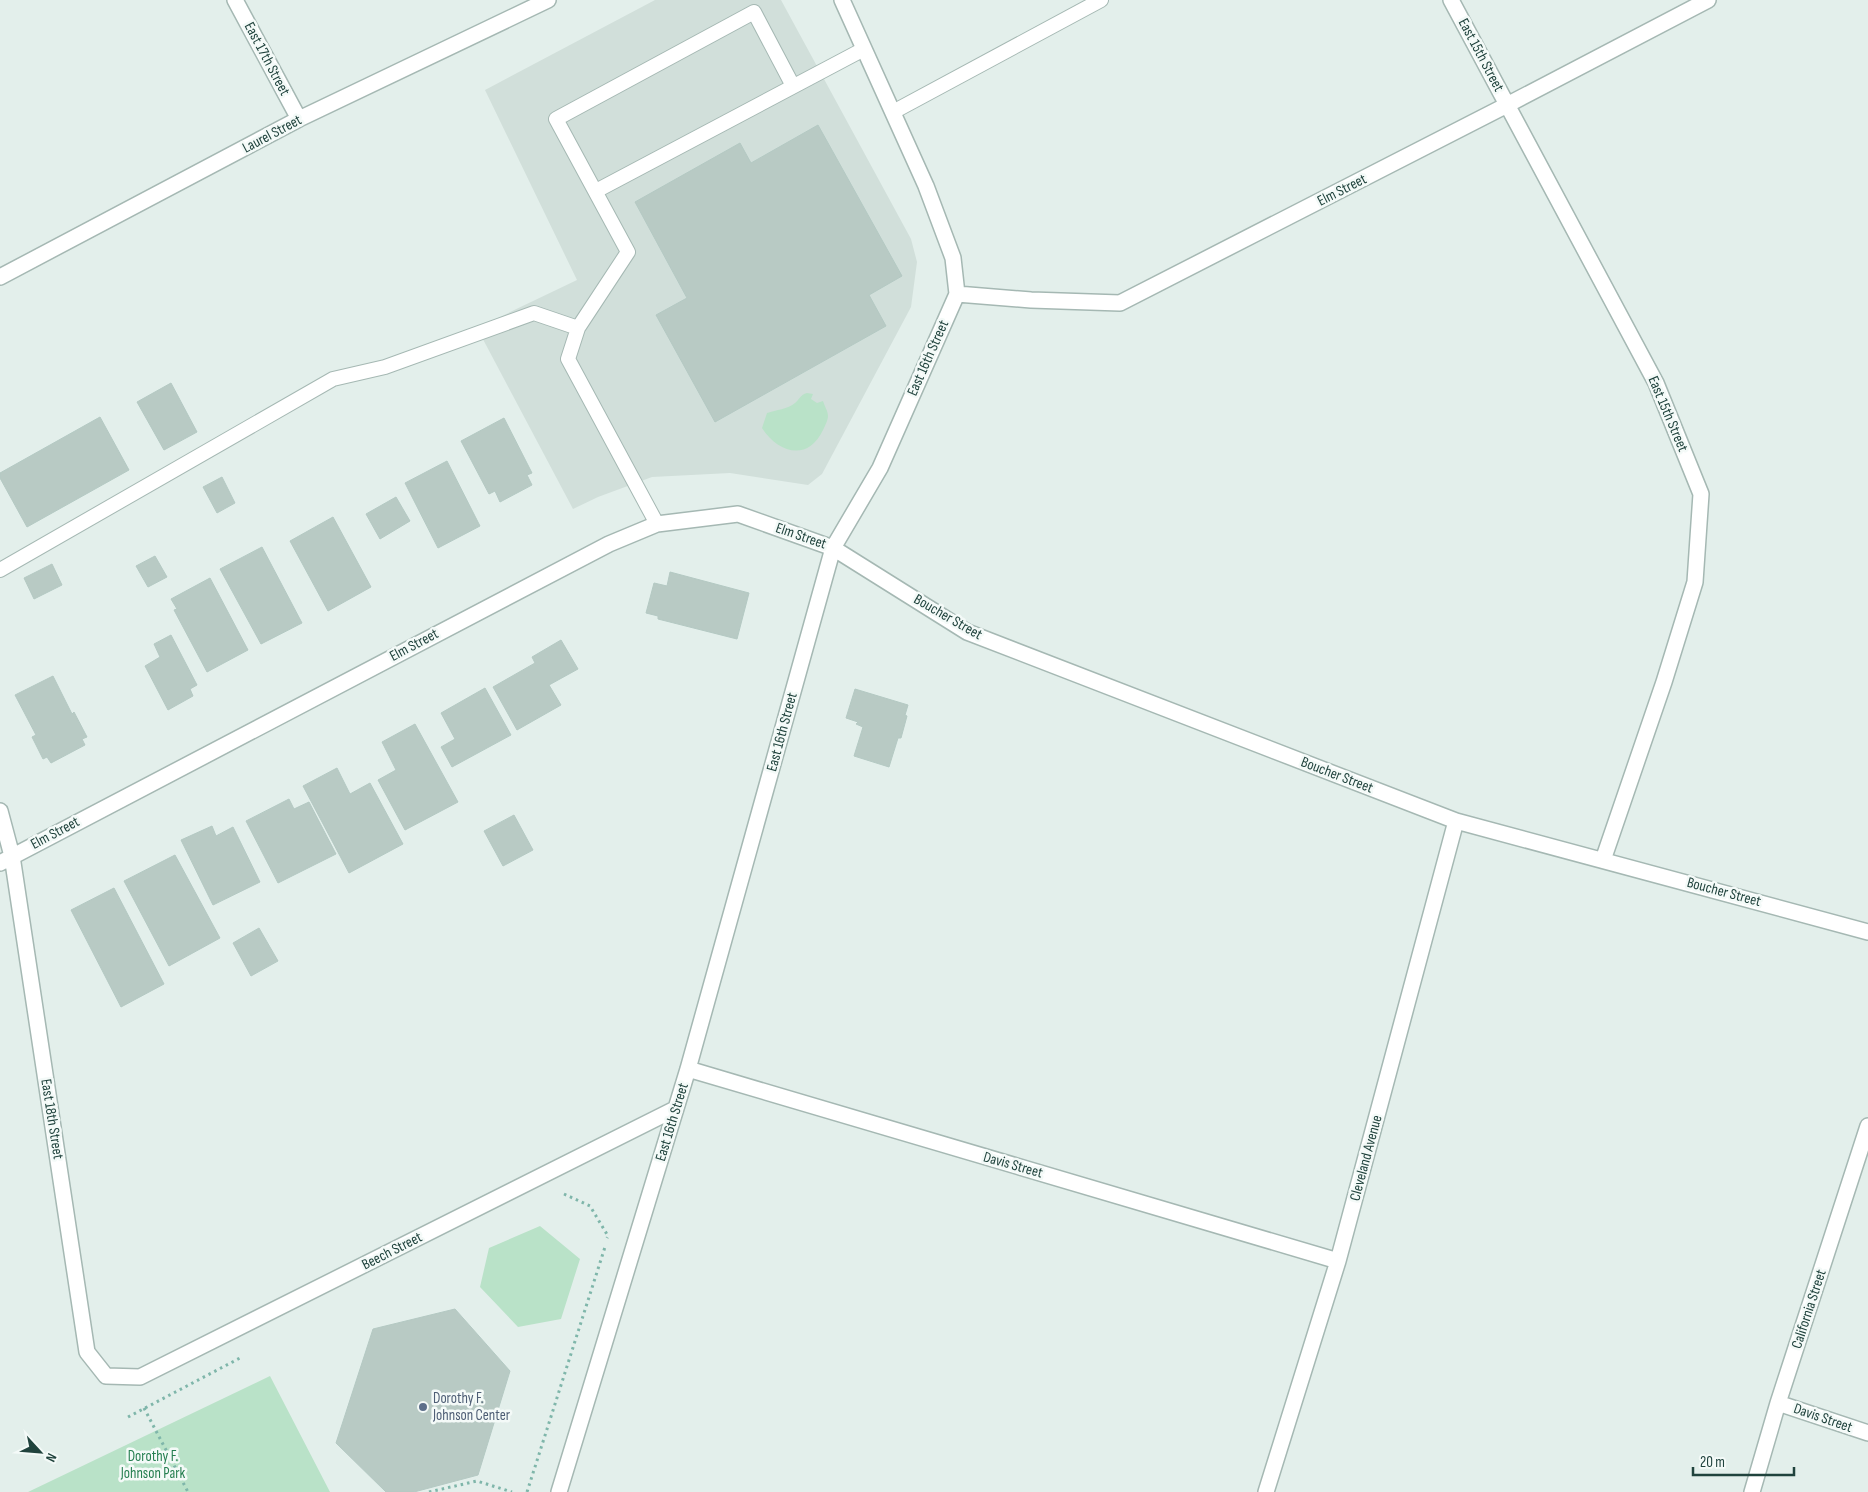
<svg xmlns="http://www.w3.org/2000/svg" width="1868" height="1492" viewBox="0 0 1868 1492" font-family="'Sofia Sans Condensed',sans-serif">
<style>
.built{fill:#d1dfda}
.green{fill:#b9e2c8}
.building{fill:#b8cac4;stroke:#b4c9c3}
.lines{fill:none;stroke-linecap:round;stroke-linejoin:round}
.lane-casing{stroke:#a5b8b3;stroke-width:16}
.street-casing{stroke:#a5b8b3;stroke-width:18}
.path{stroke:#7fb6aa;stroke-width:3;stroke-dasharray:2.5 4;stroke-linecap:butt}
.lane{stroke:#fff;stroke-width:14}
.street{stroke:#fff;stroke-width:15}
.service-dot{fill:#5c6f8a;stroke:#f4faf8;stroke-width:2}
.labels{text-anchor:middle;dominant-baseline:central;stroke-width:5;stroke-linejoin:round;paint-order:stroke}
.street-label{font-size:15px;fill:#20433d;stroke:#f4faf8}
.service-label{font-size:15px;fill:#4e5e75;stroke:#f4faf8;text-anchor:start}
.park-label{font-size:15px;fill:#257f50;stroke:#f4faf8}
</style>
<rect width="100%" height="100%" fill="#e3efeb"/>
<path class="built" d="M655,0H781L911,239L917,262L911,307L822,474L808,485L730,473L652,477L598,497L573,509L477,328L577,280L485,90Z"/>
<path class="green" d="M807,393L813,394L811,399L817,403L823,401C824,405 828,411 828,416C828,420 825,426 823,430C808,462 778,453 762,428L767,413C776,410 788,409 795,403C800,399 800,395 807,393Z
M540,1226L580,1259L561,1319L518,1327L480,1287L489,1248Z
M270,1376L330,1492H28Z"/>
<path class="building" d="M818,125L902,276L869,295L886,326L715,422L656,315L687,298L635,202L740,143L751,163Z
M171,383L197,432L164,450L137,402Z
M100,417L129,470L27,527L0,478V473Z
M504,418L532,473L527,475L532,485L500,502L495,491L489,494L461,441Z
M447,461L480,526L438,548L405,483Z
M222,477L235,503L217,513L203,487Z
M396,497L410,521L380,539L366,514Z
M333,517L371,587L328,611L290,541Z
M262,547L302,623L261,644L220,569Z
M155,556L167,577L148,587L136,566Z
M52,564L62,585L34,599L24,578Z
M670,572L749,593L737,639L658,619V616L646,613L654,583L667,586Z
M210,578L248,650L207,672L174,610L177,609L171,599Z
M171,635L197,685L190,689L193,696L168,710L145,666L160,657L154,644Z
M561,640L578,669L549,685L561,705L517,730L493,687L535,663L532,657Z
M53,676L72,714L74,712L87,737L82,739L85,745L51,763L47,757L43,759L32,737L36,735L15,695Z
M485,688L511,735L452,767L441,747L455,739L441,713Z
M855,689L908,705L905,715L907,716L901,738H898L889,767L854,756L863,727L856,724L858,722L846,718Z
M415,724L458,802L405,830L378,780L396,770L382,742Z
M337,768L350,794L370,783L403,844L349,873L303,786Z
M289,799L294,809L309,802L336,854L278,883L246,821Z
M514,815L533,850L503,866L484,831Z
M212,826L216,836L233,827L260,882L213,905L181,840Z
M175,855L220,938L169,966L124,881Z
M114,888L164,984L121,1007L71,910Z
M259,928L278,961L251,976L233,943Z
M455,1309L510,1371L478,1475L414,1492H386L336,1443L373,1329Z"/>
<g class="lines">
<defs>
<path id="lane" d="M893,112L1101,0
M596,191L864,49
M657,524L568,359L578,328L628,252L556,119L754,12L793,86
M0,570L333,379L385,367L534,313L578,328"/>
<path id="street" d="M235,0L299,119
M1451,0L1656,383L1701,494L1695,582L1664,682L1603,860
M0,277L299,119L548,0
M957,294L1031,300L1120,303L1507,105L1708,0
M0,811L12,856L87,1352L106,1376L140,1377L675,1109
M0,863L609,544L657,524L738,514L833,548L967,632L1456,821L1868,932
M688,1069L1338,1261
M1778,1403L1868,1433
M559,1492L688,1069L833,548L880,468L957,294L953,258L926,186L842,0
M1266,1492L1338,1261L1456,821
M1752,1492L1778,1403L1868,1126"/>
</defs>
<use href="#lane" class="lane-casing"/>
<use href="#street" class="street-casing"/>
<path class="path" d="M564,1194L590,1206L608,1236L607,1238
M144,1408L188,1492
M128,1417L240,1358
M429,1492L477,1481L512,1492
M527,1492L605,1247"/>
<use href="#lane" class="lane"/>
<use href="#street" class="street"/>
</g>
<circle class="service-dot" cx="423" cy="1407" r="5"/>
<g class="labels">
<g class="street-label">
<text transform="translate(1481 55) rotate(62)">East 15th Street</text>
<text transform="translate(267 59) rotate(62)">East 17th Street</text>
<text transform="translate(272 134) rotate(-28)">Laurel Street</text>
<text transform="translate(1342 190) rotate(-27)">Elm Street</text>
<text transform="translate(928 358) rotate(-66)">East 16th Street</text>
<text transform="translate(1668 414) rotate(67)">East 15th Street</text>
<text transform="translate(801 536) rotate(19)">Elm Street</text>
<text transform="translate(948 617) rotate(30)">Boucher Street</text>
<text transform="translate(414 645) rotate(-28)">Elm Street</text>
<text transform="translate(782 732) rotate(-75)">East 16th Street</text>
<text transform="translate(1337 775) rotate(21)">Boucher Street</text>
<text transform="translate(55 833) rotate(-28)">Elm Street</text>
<text transform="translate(1724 892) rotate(15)">Boucher Street</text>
<text transform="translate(52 1119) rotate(81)">East 18th Street</text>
<text transform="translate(672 1122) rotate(-73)">East 16th Street</text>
<text transform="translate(1366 1158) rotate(-75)">Cleveland Avenue</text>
<text transform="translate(1013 1165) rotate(16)">Davis Street</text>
<text transform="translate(392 1251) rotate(-27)">Beech Street</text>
<text transform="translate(1809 1309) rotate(-72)">California Street</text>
<text transform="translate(1823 1418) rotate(19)">Davis Street</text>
</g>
<g class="service-label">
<text x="433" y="1398">Dorothy F.<tspan x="433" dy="17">Johnson Center</tspan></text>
</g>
<g class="park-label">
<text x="153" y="1456">Dorothy F.<tspan x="153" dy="17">Johnson Park</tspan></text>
</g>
</g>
<g transform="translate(40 1452) rotate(116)" stroke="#f4faf8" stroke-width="4" paint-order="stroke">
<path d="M0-4L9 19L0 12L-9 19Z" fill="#20433d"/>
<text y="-8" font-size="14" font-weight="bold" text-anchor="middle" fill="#20433d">N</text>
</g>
<path d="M1693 1467v8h101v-8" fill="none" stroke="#20433d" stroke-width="2.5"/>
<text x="1700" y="1467" font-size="15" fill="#20433d" stroke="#f4faf8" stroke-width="4" paint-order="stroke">20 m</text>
</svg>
